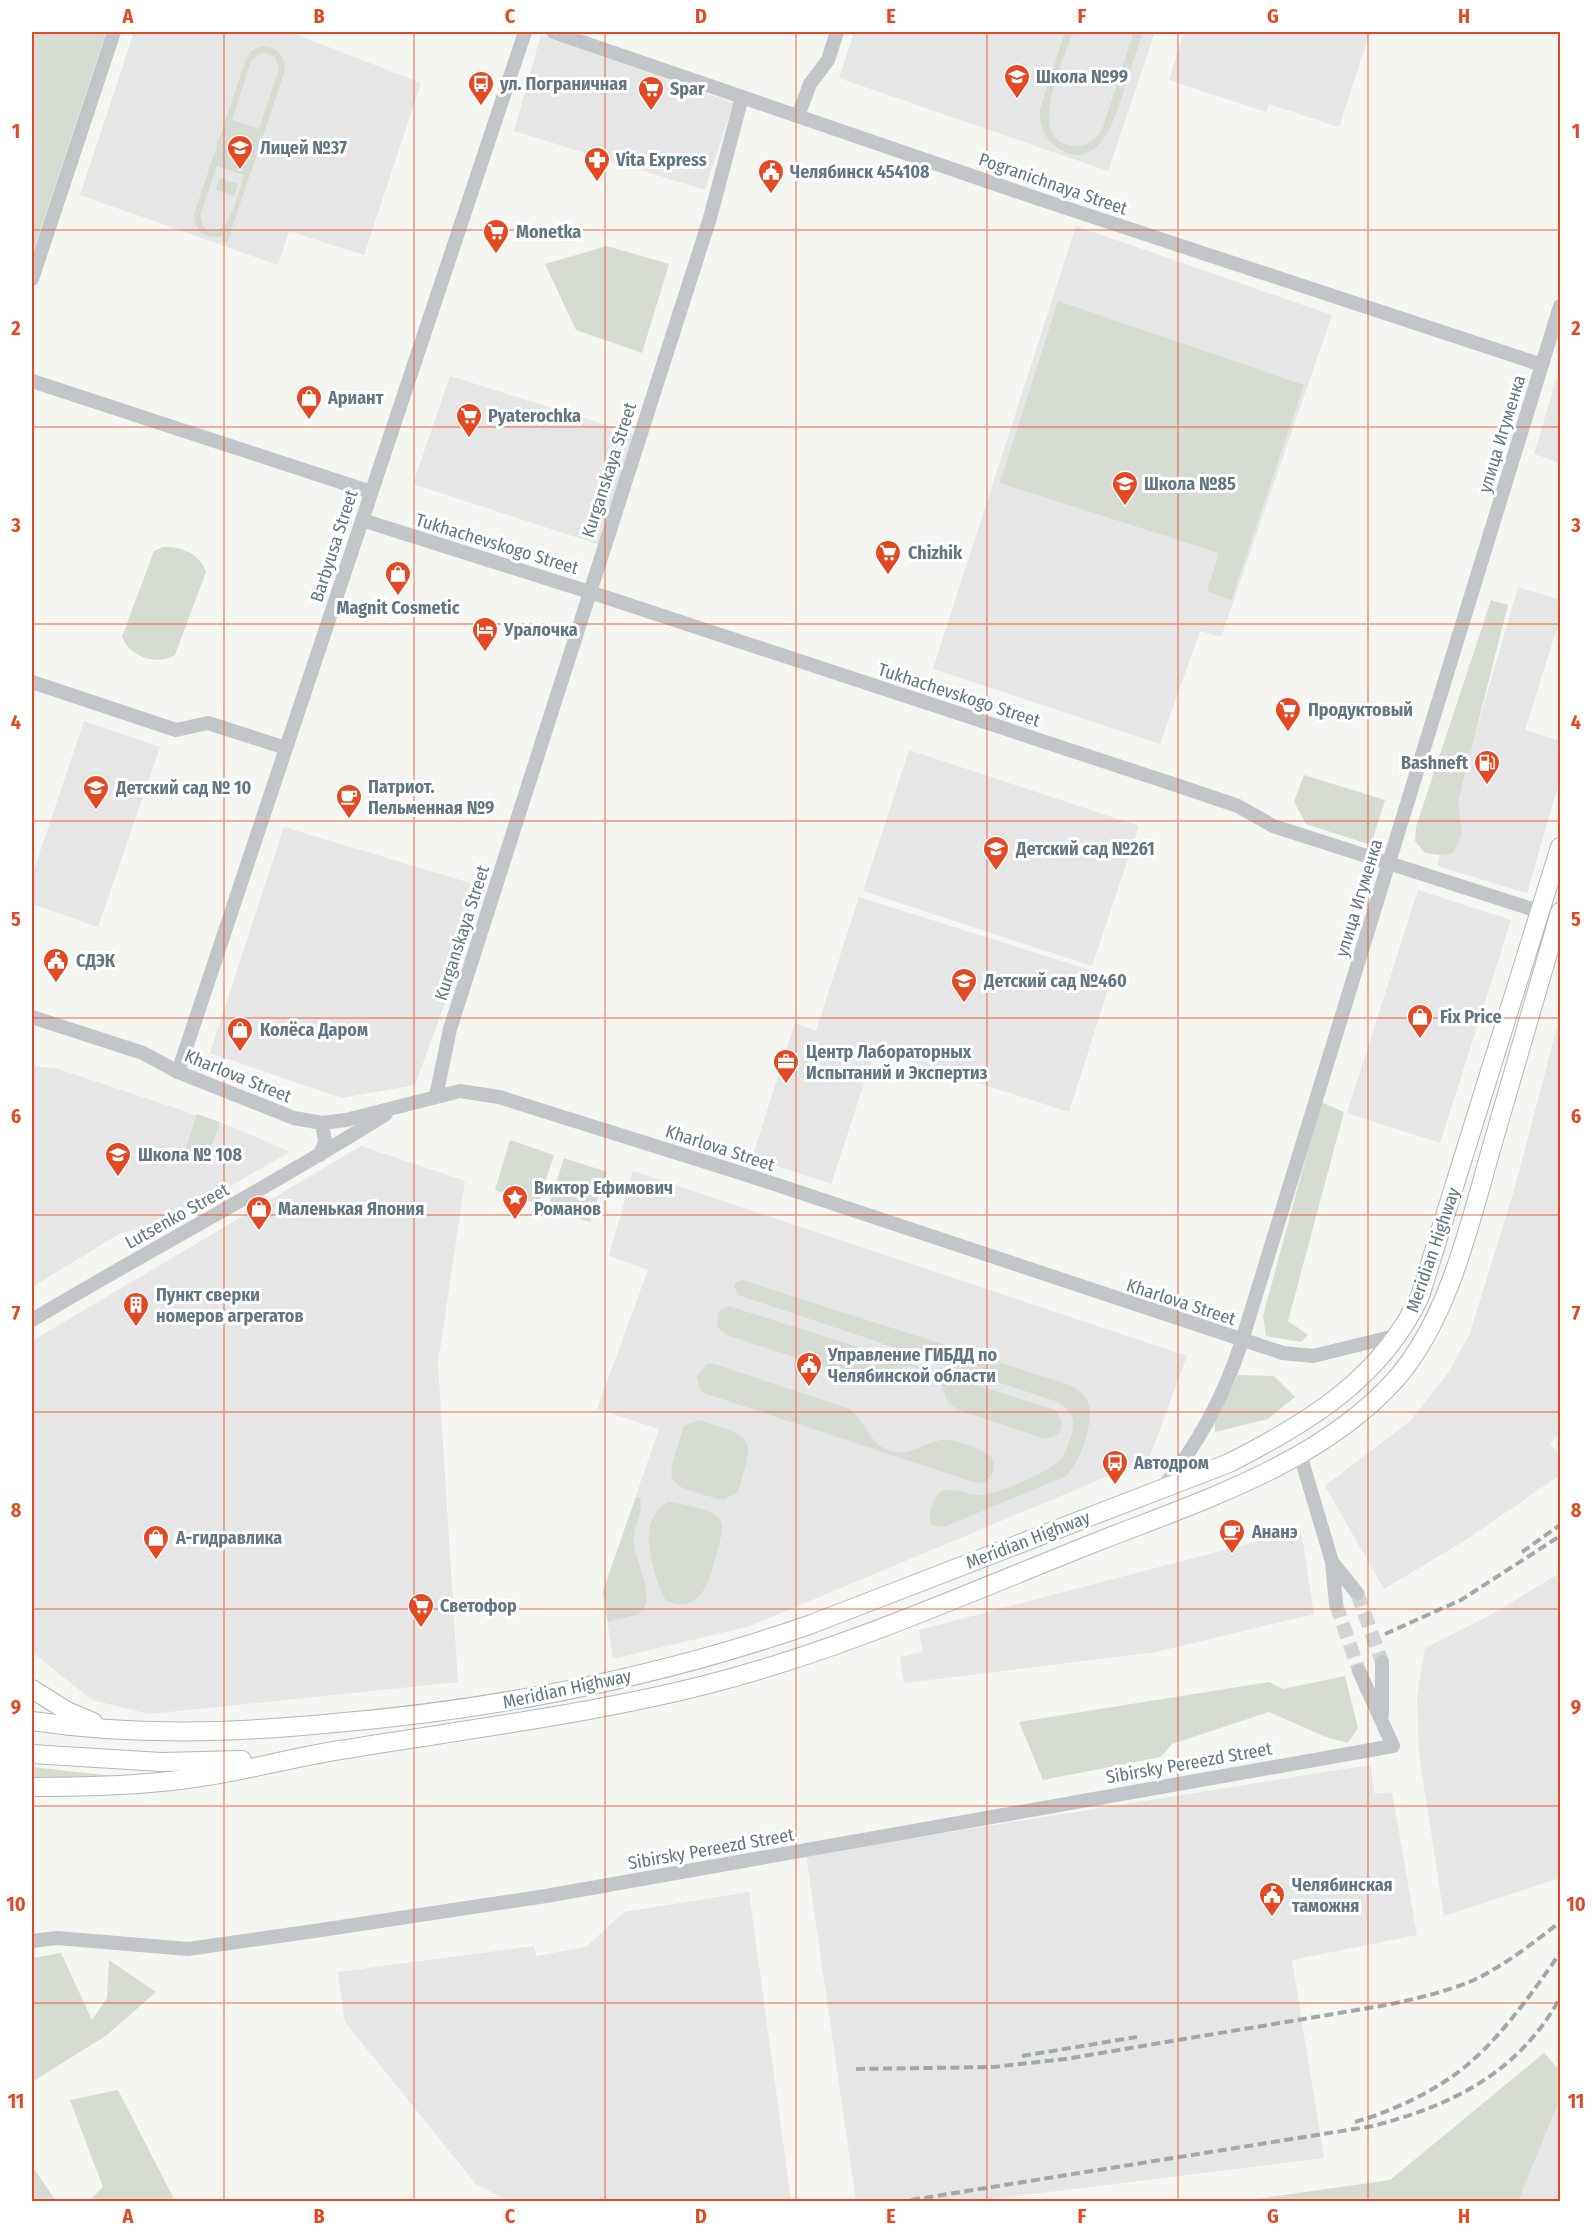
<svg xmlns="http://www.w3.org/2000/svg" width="1592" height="2233" viewBox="0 0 1592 2233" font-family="'Fira Sans Condensed',sans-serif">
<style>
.built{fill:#e5e6e5}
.green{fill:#d6dcd2;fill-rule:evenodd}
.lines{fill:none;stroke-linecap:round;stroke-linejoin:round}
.minor-tunnel{stroke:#d1d5d5;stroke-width:14;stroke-dasharray:14 7;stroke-linecap:butt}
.major-casing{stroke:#b3b8bb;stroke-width:20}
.minor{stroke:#c2c6c9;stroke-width:14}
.major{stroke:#fff;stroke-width:18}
.rail{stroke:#a1a8ac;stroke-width:4;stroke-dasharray:9 4.5;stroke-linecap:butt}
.grid{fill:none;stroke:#e34923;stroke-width:1.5;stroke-opacity:0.55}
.labels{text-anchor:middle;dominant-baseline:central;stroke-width:6;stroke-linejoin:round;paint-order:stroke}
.poi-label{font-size:18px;font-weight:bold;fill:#647682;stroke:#fff;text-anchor:start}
.street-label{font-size:18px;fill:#647682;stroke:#fff}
.neatline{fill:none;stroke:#e34923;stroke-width:2}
.grid-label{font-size:20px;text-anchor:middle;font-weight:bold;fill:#e34923}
</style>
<rect width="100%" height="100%" fill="#f5f5f1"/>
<path class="built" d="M134,32H290L421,83L364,255L289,231L278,265L80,195Z
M854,32H1155L1108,171L839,78Z
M1184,32H1370L1339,127L1269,104L1266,112L1169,80Z
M541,35L733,103L705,190L514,131Z
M1076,226L1332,315L1221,637L1200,631L1160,744L933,669Z
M1560,367V463L1534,454Z
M450,376L635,434L600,545L413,484Z
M1518,587L1560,600V618L1525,730L1560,741V779L1527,893L1437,866Z
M84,721L160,747L98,927L32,904V876Z
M909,750L1139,826L1092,966L863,891Z
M284,827L487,888L415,1085L342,1098L210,1053Z
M1418,890L1511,920L1440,1143L1347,1113Z
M859,897L1112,977L1069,1112L875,1050L831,1184L752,1158L795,1023L816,1031Z
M1560,1016V1433L1550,1443L1560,1456V1475L1464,1541L1384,1589L1325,1486L1410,1421L1449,1372L1470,1333L1515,1187Z
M32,1066L58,1069L235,1128L290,1152L174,1218L119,1234L32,1287Z
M361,1146L465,1181L438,1363L458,1682L149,1714L92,1700L32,1652V1341Z
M633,1171L1187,1356L1149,1459L750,1626L613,1659L603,1591L659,1429L597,1409L648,1270L609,1256Z
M1301,1530L1314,1614L1156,1652L904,1683L900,1657L923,1652L919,1630Z
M1560,1573V1878L1444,1916L1419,1754L1417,1697L1425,1648L1494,1613Z
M1370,1765L1375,1794L1392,1792L1417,1935L1292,1960L1324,2158L976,2201H856L806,1855Z
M749,1892L791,2201H509L476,2184L345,2022L338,1972L534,1946L536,1956L586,1947L624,1912Z
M1560,2064V2201H1504Z"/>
<path class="green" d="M32,32H106L32,255Z
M1065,32H1073C1065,57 1022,145 1076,146C1087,146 1096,139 1102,130L1134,32H1142C1138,49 1131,67 1126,84C1116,114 1100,179 1055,146C1043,137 1039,123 1040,109Z
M259,47C275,44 285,54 285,70L227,243L222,241L223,236C206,240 194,231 194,214L246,59L251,51ZM262,52L275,56L279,69L259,129L232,120L251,61ZM217,166L244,175C238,191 228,249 203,226L200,215Z
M219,178L238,184L234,196L216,190Z
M607,246L669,264L642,353L576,330L545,264Z
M1058,301L1304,385L1231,600L1207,591L1219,553L1000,483Z
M163,547C182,546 200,554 206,572L175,655C157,666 130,657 122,637L154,551Z
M1491,600L1508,605L1458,801L1462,835L1453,853L1441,855L1425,853L1415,841L1416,827Z
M1304,775L1385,800L1371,845L1306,824L1294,802Z
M1321,1102L1344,1112L1288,1321L1308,1335L1301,1342L1266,1336L1263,1316Z
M197,1114L220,1122L207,1158L185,1150Z
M510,1140L554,1155L538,1204L495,1190Z
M564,1158L607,1172L590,1222L548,1208Z
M742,1280L1070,1385C1079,1390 1086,1395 1089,1406C1094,1423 1079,1465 1066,1476L944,1527L931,1525C928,1513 932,1501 940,1492C954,1486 967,1495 981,1495C998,1494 1051,1471 1061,1459C1067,1452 1069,1442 1072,1433C1076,1419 1070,1409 1058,1402L738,1295L734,1286L736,1282Z
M729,1306L1055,1410C1062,1418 1064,1423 1059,1434L1045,1439L956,1409L947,1400L939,1380L924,1370L908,1366L861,1379L727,1335L720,1330L717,1324L719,1311Z
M707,1364H714L850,1409C864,1421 870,1443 887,1450C909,1458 921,1444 941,1440C952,1438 991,1450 994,1462C996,1470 991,1477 985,1482L976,1483L704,1393L700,1389L697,1376Z
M1238,1375L1274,1376L1295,1397L1268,1419L1215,1432V1421Z
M699,1420C755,1439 755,1434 738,1492L723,1500C660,1483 665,1486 684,1426Z
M636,1497L640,1498C644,1514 632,1527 634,1543C635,1560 658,1602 639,1613C630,1618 618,1619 608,1622L603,1591Z
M668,1502C679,1503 714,1509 720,1520C725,1529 719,1542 717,1552C710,1578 703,1615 666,1601C653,1574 634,1520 668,1502Z
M1345,1676L1358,1728L1348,1743L1326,1737L1269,1712L1172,1744L1161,1757L1043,1780L1019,1722L1269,1682L1283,1689Z
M32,1767L123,1777L32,1778Z
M61,1953L92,2020L107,1998L109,1960L156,1992L107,2035L32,2082V1958Z
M1544,2053L1560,2071V2098L1518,2201H1242L1390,2180Z
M117,2090H118L175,2201H89L103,2187L70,2100Z
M32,2166L56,2201H32Z"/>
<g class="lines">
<path class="minor-tunnel" d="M1357,1593L1382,1662
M1336,1604L1359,1671"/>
<defs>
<path id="major" d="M32,1689L67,1711L93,1722
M32,1721C133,1736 233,1733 335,1723C496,1709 656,1678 809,1625L1229,1463C1308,1423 1382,1378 1420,1296L1560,847
M32,1754L161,1762L242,1760
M32,1787C84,1787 136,1786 187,1779C239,1773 289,1758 340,1750C462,1730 586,1715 705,1685C840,1651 970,1592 1099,1541C1201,1501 1321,1463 1396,1379C1449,1318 1470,1223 1492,1146C1515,1068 1538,990 1560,912"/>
</defs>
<use href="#major" class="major-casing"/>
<path class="minor" d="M553,32L1045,201L1542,365
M798,116L810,84L828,60L837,32
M32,279L114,32
M32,381L371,492
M362,520L602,596L1179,786L1238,806L1273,826L1541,912
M32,682L176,730L208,723L286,748
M32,1017L143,1053L178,1072L294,1118L322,1123L346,1120L460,1091L499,1097L744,1174L1283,1353L1313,1356L1399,1335
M178,1072L525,32
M436,1096L450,1029L710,218L742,97
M320,1155L325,1142L322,1123
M32,1320C149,1250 270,1187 386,1114
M1300,1454L1332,1562L1336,1604
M1163,1487C1198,1445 1222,1400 1240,1347L1560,306
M1332,1562L1357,1593
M1382,1662V1714
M32,1941L57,1938L188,1949L321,1930L546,1896L1393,1746L1359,1671"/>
<use href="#major" class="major"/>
<path class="rail" d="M1522,1552L1560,1525
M1385,1634L1461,1600L1560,1536
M1022,2056L1137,2037
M856,2069L994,2067L1065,2059L1387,2005C1414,1999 1441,1993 1467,1983C1500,1969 1532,1944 1560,1922
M1355,2122C1386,2113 1420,2098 1447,2080C1492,2051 1530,1996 1560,1953
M911,2200L1373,2126C1453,2105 1518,2073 1560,1998"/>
</g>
<path class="grid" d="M224,32V2202M414,32V2202M605,32V2202M796,32V2202M987,32V2202M1178,32V2202M1368,32V2202M32,230H1560M32,427H1560M32,624H1560M32,821H1560M32,1018H1560M32,1215H1560M32,1412H1560M32,1609H1560M32,1806H1560M32,2003H1560"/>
<defs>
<symbol id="school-pin" viewBox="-11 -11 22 30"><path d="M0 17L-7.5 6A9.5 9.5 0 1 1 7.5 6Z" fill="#e34923" stroke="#fff"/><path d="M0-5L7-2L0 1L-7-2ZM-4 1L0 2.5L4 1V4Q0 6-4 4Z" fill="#fff"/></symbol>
<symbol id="bus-pin" viewBox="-11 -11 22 30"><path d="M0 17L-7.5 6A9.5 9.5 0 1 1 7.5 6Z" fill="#e34923" stroke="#fff"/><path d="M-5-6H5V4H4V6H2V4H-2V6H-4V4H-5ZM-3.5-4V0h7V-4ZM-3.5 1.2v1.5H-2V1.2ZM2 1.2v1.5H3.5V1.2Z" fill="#fff"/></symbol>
<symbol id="supermarket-pin" viewBox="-11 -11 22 30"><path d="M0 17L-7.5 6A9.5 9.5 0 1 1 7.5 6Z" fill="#e34923" stroke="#fff"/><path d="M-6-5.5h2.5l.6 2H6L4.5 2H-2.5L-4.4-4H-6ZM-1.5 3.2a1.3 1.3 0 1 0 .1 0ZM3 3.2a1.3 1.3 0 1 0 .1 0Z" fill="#fff"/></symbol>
<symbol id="pharmacy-pin" viewBox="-11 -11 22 30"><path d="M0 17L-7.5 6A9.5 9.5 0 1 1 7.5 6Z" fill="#e34923" stroke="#fff"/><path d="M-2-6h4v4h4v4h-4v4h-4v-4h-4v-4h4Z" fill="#fff"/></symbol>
<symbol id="civic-pin" viewBox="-11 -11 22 30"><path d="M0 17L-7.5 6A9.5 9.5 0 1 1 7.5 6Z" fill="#e34923" stroke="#fff"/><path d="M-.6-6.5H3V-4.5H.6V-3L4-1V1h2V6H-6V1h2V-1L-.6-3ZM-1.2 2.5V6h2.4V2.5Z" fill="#fff"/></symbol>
<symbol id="shop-pin" viewBox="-11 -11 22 30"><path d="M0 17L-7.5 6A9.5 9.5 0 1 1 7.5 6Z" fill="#e34923" stroke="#fff"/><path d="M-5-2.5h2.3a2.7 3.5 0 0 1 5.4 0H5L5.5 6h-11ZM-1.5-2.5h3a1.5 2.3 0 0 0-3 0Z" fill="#fff"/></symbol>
<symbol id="hotel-pin" viewBox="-11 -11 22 30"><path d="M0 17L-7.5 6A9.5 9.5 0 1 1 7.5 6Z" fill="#e34923" stroke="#fff"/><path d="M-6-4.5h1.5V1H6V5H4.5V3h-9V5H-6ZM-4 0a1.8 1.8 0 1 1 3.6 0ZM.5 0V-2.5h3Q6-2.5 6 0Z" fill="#fff"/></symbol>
<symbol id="fuel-pin" viewBox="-11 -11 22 30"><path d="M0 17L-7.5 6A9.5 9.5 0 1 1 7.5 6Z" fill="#e34923" stroke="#fff"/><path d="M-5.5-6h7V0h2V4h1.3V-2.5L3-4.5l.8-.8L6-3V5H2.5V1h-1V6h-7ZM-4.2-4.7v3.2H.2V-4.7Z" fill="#fff"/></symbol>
<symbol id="cafe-pin" viewBox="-11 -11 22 30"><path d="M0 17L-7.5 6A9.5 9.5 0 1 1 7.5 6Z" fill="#e34923" stroke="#fff"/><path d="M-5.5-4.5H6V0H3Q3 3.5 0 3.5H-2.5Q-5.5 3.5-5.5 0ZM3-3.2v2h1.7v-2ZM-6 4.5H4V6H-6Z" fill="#fff"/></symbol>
<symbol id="office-pin" viewBox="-11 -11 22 30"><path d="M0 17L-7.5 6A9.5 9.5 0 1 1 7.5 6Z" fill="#e34923" stroke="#fff"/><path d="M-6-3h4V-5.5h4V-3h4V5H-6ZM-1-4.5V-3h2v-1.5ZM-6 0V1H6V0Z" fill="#fff"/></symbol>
<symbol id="sight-pin" viewBox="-11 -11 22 30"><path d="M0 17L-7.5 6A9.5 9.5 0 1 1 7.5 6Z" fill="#e34923" stroke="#fff"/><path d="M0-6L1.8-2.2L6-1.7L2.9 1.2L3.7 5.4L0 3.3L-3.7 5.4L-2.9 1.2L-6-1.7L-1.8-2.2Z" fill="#fff"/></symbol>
<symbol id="building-pin" viewBox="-11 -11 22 30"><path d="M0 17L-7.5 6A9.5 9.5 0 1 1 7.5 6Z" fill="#e34923" stroke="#fff"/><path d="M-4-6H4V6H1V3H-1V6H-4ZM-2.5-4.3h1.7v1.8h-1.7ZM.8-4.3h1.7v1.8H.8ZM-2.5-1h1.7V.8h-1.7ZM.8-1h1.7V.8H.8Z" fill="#fff"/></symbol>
</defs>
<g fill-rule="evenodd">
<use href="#school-pin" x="1002" y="62" width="30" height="40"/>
<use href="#bus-pin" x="466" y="69" width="30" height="40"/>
<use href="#supermarket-pin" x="636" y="74" width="30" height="40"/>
<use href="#school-pin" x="225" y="133" width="30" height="40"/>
<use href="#pharmacy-pin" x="582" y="145" width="30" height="40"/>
<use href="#civic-pin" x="756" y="157" width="30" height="40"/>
<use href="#supermarket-pin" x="481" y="217" width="30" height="40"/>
<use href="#shop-pin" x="294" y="383" width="30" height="40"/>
<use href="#supermarket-pin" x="454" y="401" width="30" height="40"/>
<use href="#school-pin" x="1110" y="469" width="30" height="40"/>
<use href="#supermarket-pin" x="873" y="538" width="30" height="40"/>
<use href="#shop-pin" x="383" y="559" width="30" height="40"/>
<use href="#hotel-pin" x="470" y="615" width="30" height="40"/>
<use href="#supermarket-pin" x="1273" y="695" width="30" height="40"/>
<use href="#fuel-pin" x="1472" y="748" width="30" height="40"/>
<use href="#school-pin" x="81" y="773" width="30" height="40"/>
<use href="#cafe-pin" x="334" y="782" width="30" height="40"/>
<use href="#school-pin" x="981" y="834" width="30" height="40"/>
<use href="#civic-pin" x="41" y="946" width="30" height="40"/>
<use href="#school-pin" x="949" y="966" width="30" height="40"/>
<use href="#shop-pin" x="1405" y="1002" width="30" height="40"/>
<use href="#shop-pin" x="225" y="1015" width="30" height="40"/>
<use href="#office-pin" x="771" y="1047" width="30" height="40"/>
<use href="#school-pin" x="103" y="1140" width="30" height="40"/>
<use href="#sight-pin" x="500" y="1183" width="30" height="40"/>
<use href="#shop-pin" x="244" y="1194" width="30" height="40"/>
<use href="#building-pin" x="121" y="1290" width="30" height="40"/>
<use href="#civic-pin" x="794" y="1350" width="30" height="40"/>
<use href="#bus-pin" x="1100" y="1448" width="30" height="40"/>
<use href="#cafe-pin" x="1217" y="1517" width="30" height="40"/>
<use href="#shop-pin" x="141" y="1523" width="30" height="40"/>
<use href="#supermarket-pin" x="406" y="1591" width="30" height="40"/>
<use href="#civic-pin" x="1257" y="1880" width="30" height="40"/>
</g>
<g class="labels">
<g class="poi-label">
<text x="1036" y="77">Школа №99</text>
<text x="500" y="84">ул. Пограничная</text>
<text x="670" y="89">Spar</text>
<text x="260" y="148">Лицей №37</text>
<text x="616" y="160">Vita Express</text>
<text x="790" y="172">Челябинск 454108</text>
<text x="516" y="232">Monetka</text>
<text x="328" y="398">Ариант</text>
<text x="488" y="416">Pyaterochka</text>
<text x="1144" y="484">Школа №85</text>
<text x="908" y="553">Chizhik</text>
<text x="398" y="608" text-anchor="middle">Magnit Cosmetic</text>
<text x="504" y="630">Уралочка</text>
<text x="1308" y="710">Продуктовый</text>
<text x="1468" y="763" text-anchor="end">Bashneft</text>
<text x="368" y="787">Патриот.<tspan x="368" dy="21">Пельменная №9</tspan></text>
<text x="116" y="788">Детский сад № 10</text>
<text x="1016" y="849">Детский сад №261</text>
<text x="76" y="961">СДЭК</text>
<text x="984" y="981">Детский сад №460</text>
<text x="1440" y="1017">Fix Price</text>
<text x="260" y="1030">Колёса Даром</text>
<text x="806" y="1052">Центр Лабораторных<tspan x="806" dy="21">Испытаний и Экспертиз</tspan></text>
<text x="138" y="1155">Школа № 108</text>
<text x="534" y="1188">Виктор Ефимович<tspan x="534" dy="21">Романов</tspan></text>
<text x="278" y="1209">Маленькая Япония</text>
<text x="156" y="1295">Пункт сверки<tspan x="156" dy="21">номеров агрегатов</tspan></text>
<text x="828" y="1355">Управление ГИБДД по<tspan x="828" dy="21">Челябинской области</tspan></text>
<text x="1134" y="1463">Автодром</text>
<text x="1252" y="1532">Ананэ</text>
<text x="176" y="1538">А-гидравлика</text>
<text x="440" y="1606">Светофор</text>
<text x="1292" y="1885">Челябинская<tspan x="1292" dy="21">таможня</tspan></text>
</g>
<g class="street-label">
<text transform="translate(1053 184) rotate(19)">Pogranichnaya Street</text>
<text transform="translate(1502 434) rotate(-73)">улица Игуменка</text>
<text transform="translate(609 470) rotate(-72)">Kurganskaya Street</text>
<text transform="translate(497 544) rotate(17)">Tukhachevskogo Street</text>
<text transform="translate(334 546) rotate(-72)">Barbyusa Street</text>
<text transform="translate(959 695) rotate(18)">Tukhachevskogo Street</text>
<text transform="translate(1359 898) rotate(-73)">улица Игуменка</text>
<text transform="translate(462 933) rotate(-72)">Kurganskaya Street</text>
<text transform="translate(238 1076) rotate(22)">Kharlova Street</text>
<text transform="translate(720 1148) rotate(18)">Kharlova Street</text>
<text transform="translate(177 1216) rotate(-29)">Lutsenko Street</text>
<text transform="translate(1433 1250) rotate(-71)">Meridian Highway</text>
<text transform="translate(1181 1302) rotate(18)">Kharlova Street</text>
<text transform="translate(1028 1540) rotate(-21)">Meridian Highway</text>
<text transform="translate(567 1689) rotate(-12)">Meridian Highway</text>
<text transform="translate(1189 1763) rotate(-10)">Sibirsky Pereezd Street</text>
<text transform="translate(711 1849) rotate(-10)">Sibirsky Pereezd Street</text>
</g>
</g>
<rect width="1592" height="2233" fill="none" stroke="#ffffff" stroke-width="66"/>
<rect x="33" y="33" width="1526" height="2167" class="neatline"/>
<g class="grid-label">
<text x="128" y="23">A</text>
<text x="319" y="23">B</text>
<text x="510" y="23">C</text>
<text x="701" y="23">D</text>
<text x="891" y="23">E</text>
<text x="1082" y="23">F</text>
<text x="1273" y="23">G</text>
<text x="1464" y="23">H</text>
<text x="16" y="138">1</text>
<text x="1576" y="138">1</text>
<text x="16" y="335">2</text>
<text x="1576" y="335">2</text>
<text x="16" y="532">3</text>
<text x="1576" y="532">3</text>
<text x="16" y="729">4</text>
<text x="1576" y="729">4</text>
<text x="16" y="926">5</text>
<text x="1576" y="926">5</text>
<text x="16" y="1123">6</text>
<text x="1576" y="1123">6</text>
<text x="16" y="1320">7</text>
<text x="1576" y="1320">7</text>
<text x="16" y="1517">8</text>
<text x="1576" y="1517">8</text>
<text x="16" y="1714">9</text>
<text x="1576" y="1714">9</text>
<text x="16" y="1911">10</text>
<text x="1576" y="1911">10</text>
<text x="16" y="2108">11</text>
<text x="1576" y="2108">11</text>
<text x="128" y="2223">A</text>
<text x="319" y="2223">B</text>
<text x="510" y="2223">C</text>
<text x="701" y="2223">D</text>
<text x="891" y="2223">E</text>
<text x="1082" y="2223">F</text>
<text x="1273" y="2223">G</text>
<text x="1464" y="2223">H</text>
</g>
</svg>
